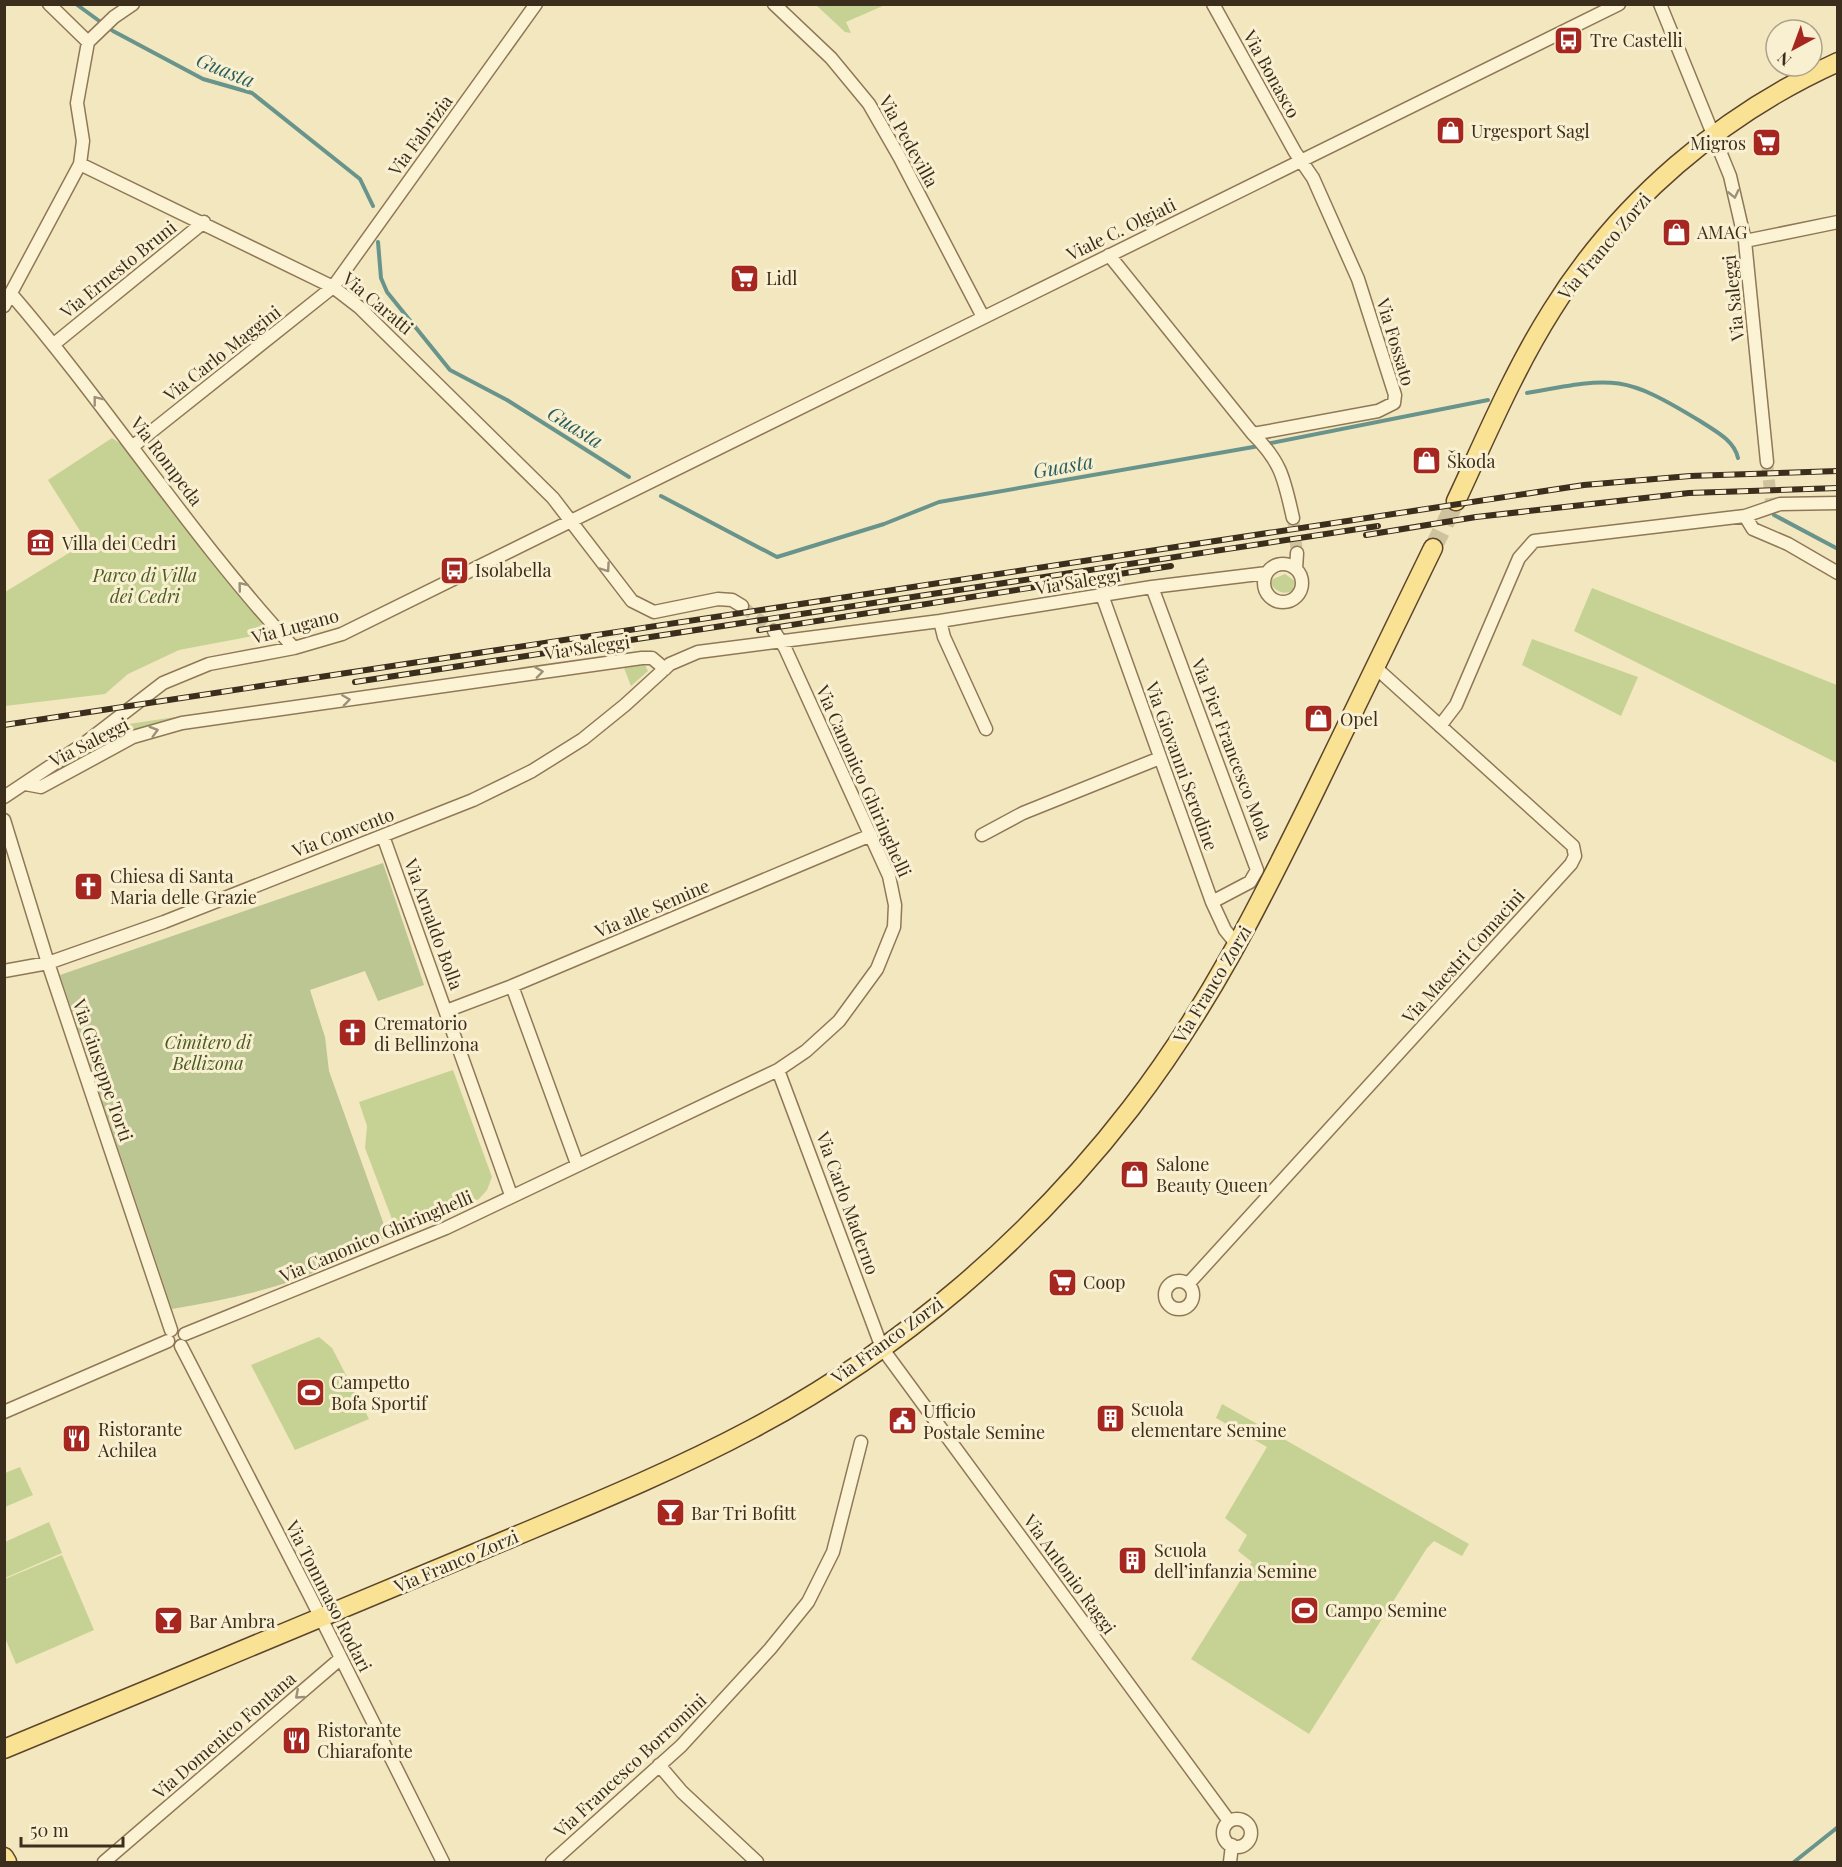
<svg xmlns="http://www.w3.org/2000/svg" width="1842" height="1867" viewBox="0 0 1842 1867" font-family="'Playfair Display',serif">
<style>
.green{fill:#c6d293}
.cemetery{fill:#bcc693}
.lines{fill:none;stroke-linecap:round;stroke-linejoin:round}
.stream{stroke:#69948c;stroke-width:4}
.minor-tunnel{stroke:#cec29f;stroke-width:12;stroke-dasharray:12 6;stroke-linecap:butt}
.primary-tunnel{stroke:#cec29f;stroke-width:18;stroke-dasharray:18 9;stroke-linecap:butt}
.minor-casing{stroke:#8f7856;stroke-width:15}
.primary-casing{stroke:#5c452b;stroke-width:21}
.minor{stroke:#fcf3d5;stroke-width:12}
.primary{stroke:#fae294;stroke-width:18}
.rail-casing{stroke:#3c2e1c;stroke-width:6}
.rail{stroke:#f9f0d1;stroke-width:4;stroke-dasharray:11;stroke-linecap:butt}
.oneway{stroke:#9c9078}
.labels{text-anchor:middle;dominant-baseline:central;stroke-width:6;stroke-linejoin:round;paint-order:stroke}
.poi-label{font-size:18px;fill:#3c2e1c;stroke:#f9f0d1;text-anchor:start}
.street-label{font-size:18px;fill:#3c2e1c;stroke:#f9f0d1}
.park-label{font-size:18px;font-style:italic;fill:#485b20;stroke:#f9f0d1}
.water-label{font-size:20px;font-style:italic;fill:#295e5e;stroke:#f9f0d1}
</style>
<rect width="100%" height="100%" fill="#f3e7c0"/>
<path class="green" d="M816,5H885L846,22L851,33L845,32Z
M112,438L127,448L262,615L263,627L253,636L179,650L128,674L105,694L5,706V592L87,542L48,480Z
M1285,574L1295,581L1292,591C1281,596 1274,589 1268,581Z
M1592,588L1837,685V763L1574,631Z
M1532,639L1638,677L1621,716L1522,665Z
M645,665L648,671L631,686L624,668Z
M182,716L184,718L38,783L122,725Z
M453,1070L492,1177L487,1190L479,1199L410,1230L402,1231L395,1227L365,1148L367,1126L359,1102Z
M319,1337L332,1348L369,1419L295,1450L251,1365Z
M1222,1404L1469,1544L1462,1556L1434,1541L1427,1548L1309,1734L1191,1659L1252,1562L1238,1551L1247,1535L1225,1518L1267,1447L1216,1418Z
M20,1467L33,1495L5,1507V1473Z
M49,1522L62,1553L5,1578V1542Z
M62,1555L94,1630L16,1664L5,1638V1579Z"/>
<path class="cemetery" d="M383,863L424,985L378,1001L365,971L310,990L325,1037L329,1071L388,1236C355,1253 322,1271 286,1283C249,1295 211,1302 172,1309L60,975Z"/>
<g class="lines">
<path class="stream" d="M76,4L113,31L203,79L252,93L360,179L373,206
M378,242L381,278L387,292L450,370L507,400L629,477
M1527,393C1614,377 1623,374 1700,421C1715,431 1734,440 1738,458
M1266,444L1488,400
M661,496L777,557L884,524L939,502L1259,446
M1774,515L1838,549
M1794,1862L1838,1827"/>
<path class="minor-tunnel" d="M1767,462L1771,501
M1293,518L1297,553
M742,606L774,631"/>
<path class="primary-tunnel" d="M1433,548L1456,501"/>
<defs>
<path id="minor" d="M49,4L88,42
M774,4L831,58L869,104L900,158L983,317
M1213,4L1295,152L1313,178L1358,279L1395,395L1394,403L1378,411L1253,434
M1660,4L1730,176L1745,241L1767,462
M88,42L114,17L133,4
M80,164L333,287L359,307L553,498L632,601L654,612L718,599L732,600L742,606
M1745,241L1838,222
M1109,255L1253,434C1282,463 1284,479 1293,518
M12,295C110,409 192,538 294,648
M4,306L80,164L83,141L77,103L88,42
M54,344L204,222
M132,447L333,287L536,4
M1745,516L1753,529L1788,544L1838,573
M1264 583a19 19 0 1 1 38 0a19 19 0 1 1-38 0Z
M1296,569L1297,553
M1152,587L1257,870L1250,882L1212,902
M1102,595L1212,902L1225,930L1238,946
M940,621L944,637L986,729
M1440,726L1456,705L1519,558L1534,541L1745,516L1780,504L1838,503
M25,784L41,787L133,737L182,723L642,658H652L665,669
M4,797L85,743L163,683L209,664L294,648L342,634L1619,4
M4,820L48,963L171,1330
M982,835L1023,813L1160,758
M383,836L511,1195
M4,971L48,963L164,922L473,800L532,771L583,739L625,705L670,664L698,652L940,621L1152,587L1267,573
M512,986L577,1164
M446,1011L512,986L871,835
M778,1070L882,1348L1229,1821
M1165 1295a14 14 0 1 1 28 0a14 14 0 1 1-28 0Z
M1189,1283L1571,864L1575,856L1573,846L1375,667
M185,1334L446,1228L778,1070L806,1051L839,1021L877,969L894,927L895,905L889,876L785,648L774,631
M181,1346L310,1596L443,1862
M4,1412L168,1341
M659,1765L682,1792L757,1862
M1223 1833a14 14 0 1 1 28 0a14 14 0 1 1-28 0Z
M104,1862L340,1659
M552,1862L681,1746L770,1649L808,1602L833,1552L861,1442
M1230,1862L1232,1845"/>
<path id="primary" d="M1456,501C1486,437 1514,370 1552,310C1619,202 1722,114 1838,62
M4,1749C158,1685 313,1622 466,1557C562,1516 660,1478 752,1429C899,1351 1030,1239 1131,1108C1208,1008 1258,907 1313,795C1353,712 1393,630 1433,548
M4,1857L7,1862"/>
</defs>
<use href="#minor" class="minor-casing"/>
<use href="#primary" class="primary-casing"/>
<use href="#minor" class="minor"/>
<use href="#primary" class="primary"/>
<defs>
<path id="rail" d="M1366,535L1476,517L1689,493L1838,488
M759,630L1171,566
M355,682L1378,526
M4,725L1584,485L1690,476L1838,471"/>
</defs>
<use href="#rail" class="rail-casing"/>
<use href="#rail" class="rail"/>
</g>
<defs><path id="oneway-chevron" d="M-2-3.5L2.5 0L-2 3.5" fill="none" stroke-width="1.6" stroke-linecap="round" stroke-linejoin="round" transform="scale(1.5)"/></defs>
<g class="oneway">
<use href="#oneway-chevron" transform="translate(1734 194) rotate(77)"/>
<use href="#oneway-chevron" transform="translate(97 400) rotate(-128)"/>
<use href="#oneway-chevron" transform="translate(606 568) rotate(55)"/>
<use href="#oneway-chevron" transform="translate(242 586) rotate(-129)"/>
<use href="#oneway-chevron" transform="translate(539 672) rotate(-8)"/>
<use href="#oneway-chevron" transform="translate(346 700) rotate(-8)"/>
<use href="#oneway-chevron" transform="translate(154 731) rotate(-16)"/>
<use href="#oneway-chevron" transform="translate(299 1695) rotate(139)"/>
</g>
<defs>
<symbol id="bus-square" viewBox="-11 -11 22 22"><rect x="-9" y="-9" width="18" height="18" rx="4" fill="#a5271f" stroke="#f9f0d1"/><path d="M-5-6H5V4H4V6H2V4H-2V6H-4V4H-5ZM-3.5-4V0h7V-4ZM-3.5 1.2v1.5H-2V1.2ZM2 1.2v1.5H3.5V1.2Z" fill="#fff"/></symbol>
<symbol id="shop-square" viewBox="-11 -11 22 22"><rect x="-9" y="-9" width="18" height="18" rx="4" fill="#a5271f" stroke="#f9f0d1"/><path d="M-5-2.5h2.3a2.7 3.5 0 0 1 5.4 0H5L5.5 6h-11ZM-1.5-2.5h3a1.5 2.3 0 0 0-3 0Z" fill="#fff"/></symbol>
<symbol id="supermarket-square" viewBox="-11 -11 22 22"><rect x="-9" y="-9" width="18" height="18" rx="4" fill="#a5271f" stroke="#f9f0d1"/><path d="M-6-5.5h2.5l.6 2H6L4.5 2H-2.5L-4.4-4H-6ZM-1.5 3.2a1.3 1.3 0 1 0 .1 0ZM3 3.2a1.3 1.3 0 1 0 .1 0Z" fill="#fff"/></symbol>
<symbol id="museum-square" viewBox="-11 -11 22 22"><rect x="-9" y="-9" width="18" height="18" rx="4" fill="#a5271f" stroke="#f9f0d1"/><path d="M0-6L6-3V-2H-6V-3ZM-5-1h2V3h-2ZM-1-1h2V3h-2ZM3-1h2V3H3ZM-6 4H6V6H-6Z" fill="#fff"/></symbol>
<symbol id="church-square" viewBox="-11 -11 22 22"><rect x="-9" y="-9" width="18" height="18" rx="4" fill="#a5271f" stroke="#f9f0d1"/><path d="M-1.2-6h2.4v3.5h3.3v2.4h-3.3V6h-2.4V-.1h-3.3v-2.4h3.3Z" fill="#fff"/></symbol>
<symbol id="stadium-square" viewBox="-11 -11 22 22"><rect x="-9" y="-9" width="18" height="18" rx="4" fill="#a5271f" stroke="#f9f0d1"/><path d="M0-5a6.5 5 0 1 0 0 10a6.5 5 0 1 0 0-10ZM-3.5-1.8h7v3.6h-7Z" fill="#fff"/></symbol>
<symbol id="building-square" viewBox="-11 -11 22 22"><rect x="-9" y="-9" width="18" height="18" rx="4" fill="#a5271f" stroke="#f9f0d1"/><path d="M-4-6H4V6H1V3H-1V6H-4ZM-2.5-4.3h1.7v1.8h-1.7ZM.8-4.3h1.7v1.8H.8ZM-2.5-1h1.7V.8h-1.7ZM.8-1h1.7V.8H.8Z" fill="#fff"/></symbol>
<symbol id="civic-square" viewBox="-11 -11 22 22"><rect x="-9" y="-9" width="18" height="18" rx="4" fill="#a5271f" stroke="#f9f0d1"/><path d="M-.6-6.5H3V-4.5H.6V-3L4-1V1h2V6H-6V1h2V-1L-.6-3ZM-1.2 2.5V6h2.4V2.5Z" fill="#fff"/></symbol>
<symbol id="restaurant-square" viewBox="-11 -11 22 22"><rect x="-9" y="-9" width="18" height="18" rx="4" fill="#a5271f" stroke="#f9f0d1"/><path d="M-5-6h1v4h1v-4h1v4h1v-4h1v5L-1.5 .5V6h-2V.5L-5-1ZM5-6V6H3V1.5H1.5Q1.5-4 5-6Z" fill="#fff"/></symbol>
<symbol id="bar-square" viewBox="-11 -11 22 22"><rect x="-9" y="-9" width="18" height="18" rx="4" fill="#a5271f" stroke="#f9f0d1"/><path d="M-6-5H6L.8 .8V4.5H3.5V6h-7V4.5H-.8V.8Z" fill="#fff"/></symbol>
</defs>
<g fill-rule="evenodd">
<use href="#bus-square" x="1552" y="24" width="33" height="33"/>
<use href="#shop-square" x="1434" y="114" width="33" height="33"/>
<use href="#supermarket-square" x="1750" y="126" width="33" height="33"/>
<use href="#shop-square" x="1660" y="216" width="33" height="33"/>
<use href="#supermarket-square" x="728" y="262" width="33" height="33"/>
<use href="#shop-square" x="1410" y="444" width="33" height="33"/>
<use href="#museum-square" x="24" y="526" width="33" height="33"/>
<use href="#bus-square" x="438" y="554" width="33" height="33"/>
<use href="#shop-square" x="1302" y="702" width="33" height="33"/>
<use href="#church-square" x="72" y="870" width="33" height="33"/>
<use href="#church-square" x="336" y="1016" width="33" height="33"/>
<use href="#shop-square" x="1118" y="1158" width="33" height="33"/>
<use href="#supermarket-square" x="1046" y="1266" width="33" height="33"/>
<use href="#stadium-square" x="294" y="1376" width="33" height="33"/>
<use href="#building-square" x="1094" y="1402" width="33" height="33"/>
<use href="#civic-square" x="886" y="1404" width="33" height="33"/>
<use href="#restaurant-square" x="60" y="1422" width="33" height="33"/>
<use href="#bar-square" x="654" y="1496" width="33" height="33"/>
<use href="#building-square" x="1116" y="1544" width="33" height="33"/>
<use href="#stadium-square" x="1288" y="1594" width="33" height="33"/>
<use href="#bar-square" x="152" y="1604" width="33" height="33"/>
<use href="#restaurant-square" x="280" y="1724" width="33" height="33"/>
</g>
<g class="labels">
<g class="poi-label">
<text x="1590" y="40">Tre Castelli</text>
<text x="1471" y="131">Urgesport Sagl</text>
<text x="1746" y="143" text-anchor="end">Migros</text>
<text x="1697" y="232">AMAG</text>
<text x="766" y="278">Lidl</text>
<text x="1447" y="461">Škoda</text>
<text x="62" y="543">Villa dei Cedri</text>
<text x="475" y="570">Isolabella</text>
<text x="1340" y="719">Opel</text>
<text x="110" y="876">Chiesa di Santa<tspan x="110" dy="21">Maria delle Grazie</tspan></text>
<text x="374" y="1023">Crematorio<tspan x="374" dy="21">di Bellinzona</tspan></text>
<text x="1156" y="1164">Salone<tspan x="1156" dy="21">Beauty Queen</tspan></text>
<text x="1083" y="1282">Coop</text>
<text x="331" y="1382">Campetto<tspan x="331" dy="21">Bofa Sportif</tspan></text>
<text x="1131" y="1409">Scuola<tspan x="1131" dy="21">elementare Semine</tspan></text>
<text x="923" y="1411">Ufficio<tspan x="923" dy="21">Postale Semine</tspan></text>
<text x="98" y="1429">Ristorante<tspan x="98" dy="21">Achilea</tspan></text>
<text x="691" y="1513">Bar Tri Bofitt</text>
<text x="1154" y="1550">Scuola<tspan x="1154" dy="21">dell’infanzia Semine</tspan></text>
<text x="1325" y="1610">Campo Semine</text>
<text x="189" y="1621">Bar Ambra</text>
<text x="317" y="1730">Ristorante<tspan x="317" dy="21">Chiarafonte</tspan></text>
</g>
<g class="street-label">
<text transform="translate(1272 74) rotate(61)">Via Bonasco</text>
<text transform="translate(420 135) rotate(-54)">Via Fabrizia</text>
<text transform="translate(909 141) rotate(61)">Via Pedevilla</text>
<text transform="translate(1121 229) rotate(-26)">Viale C. Olgiati</text>
<text transform="translate(1604 246) rotate(-50)">Via Franco Zorzi</text>
<text transform="translate(118 269) rotate(-39)">Via Ernesto Bruni</text>
<text transform="translate(1733 298) rotate(-96)">Via Saleggi</text>
<text transform="translate(378 303) rotate(40)">Via Caratti</text>
<text transform="translate(1396 342) rotate(73)">Via Fossato</text>
<text transform="translate(222 353) rotate(-38)">Via Carlo Maggini</text>
<text transform="translate(167 461) rotate(53)">Via Rompeda</text>
<text transform="translate(1078 581) rotate(-9)">Via Saleggi</text>
<text transform="translate(295 626) rotate(-15)">Via Lugano</text>
<text transform="translate(587 647) rotate(-8)">Via Saleggi</text>
<text transform="translate(89 742) rotate(-27)">Via Saleggi</text>
<text transform="translate(1232 749) rotate(69)">Via Pier Francesco Mola</text>
<text transform="translate(1182 766) rotate(70)">Via Giovanni Serodine</text>
<text transform="translate(864 781) rotate(66)">Via Canonico Ghiringhelli</text>
<text transform="translate(343 832) rotate(-21)">Via Convento</text>
<text transform="translate(652 908) rotate(-23)">Via alle Semine</text>
<text transform="translate(434 924) rotate(70)">Via Arnaldo Bolla</text>
<text transform="translate(1463 956) rotate(-48)">Via Maestri Comacini</text>
<text transform="translate(1212 984) rotate(-59)">Via Franco Zorzi</text>
<text transform="translate(103 1070) rotate(71)">Via Giuseppe Torti</text>
<text transform="translate(848 1203) rotate(70)">Via Carlo Maderno</text>
<text transform="translate(376 1236) rotate(-23)">Via Canonico Ghiringhelli</text>
<text transform="translate(887 1340) rotate(-36)">Via Franco Zorzi</text>
<text transform="translate(456 1561) rotate(-23)">Via Franco Zorzi</text>
<text transform="translate(1070 1574) rotate(54)">Via Antonio Raggi</text>
<text transform="translate(329 1596) rotate(63)">Via Tommaso Rodari</text>
<text transform="translate(224 1735) rotate(-41)">Via Domenico Fontana</text>
<text transform="translate(630 1765) rotate(-43)">Via Francesco Borromini</text>
</g>
<g class="park-label">
<text x="145" y="575">Parco di Villa<tspan x="145" dy="21">dei Cedri</tspan></text>
<text x="208" y="1042">Cimitero di<tspan x="208" dy="21">Bellizona</tspan></text>
</g>
<g class="water-label">
<text transform="translate(226 69) rotate(22)">Guasta</text>
<text transform="translate(576 426) rotate(32)">Guasta</text>
<text transform="translate(1063 465) rotate(-10)">Guasta</text>
</g>
</g>
<rect width="1842" height="1867" fill="none" stroke="#3c2e1c" stroke-width="12"/>
<g transform="translate(1794 48) rotate(221)"><circle r="28" fill="#f9f0d1" stroke="#ada289" stroke-width="1.5"/>
<path d="M0-4.5L10 22L0 15L-10 22Z" fill="#a5271f"/>
<text y="-9" font-size="16" font-weight="bold" text-anchor="middle" fill="#3c2e1c">N</text>
</g>
<path d="M21 1837v9h102v-9" fill="none" stroke="#3c2e1c" stroke-width="3"/>
<text x="30" y="1837" font-size="18" fill="#3c2e1c" stroke="#f9f0d1" stroke-width="4.5" paint-order="stroke">50 m</text>
</svg>
